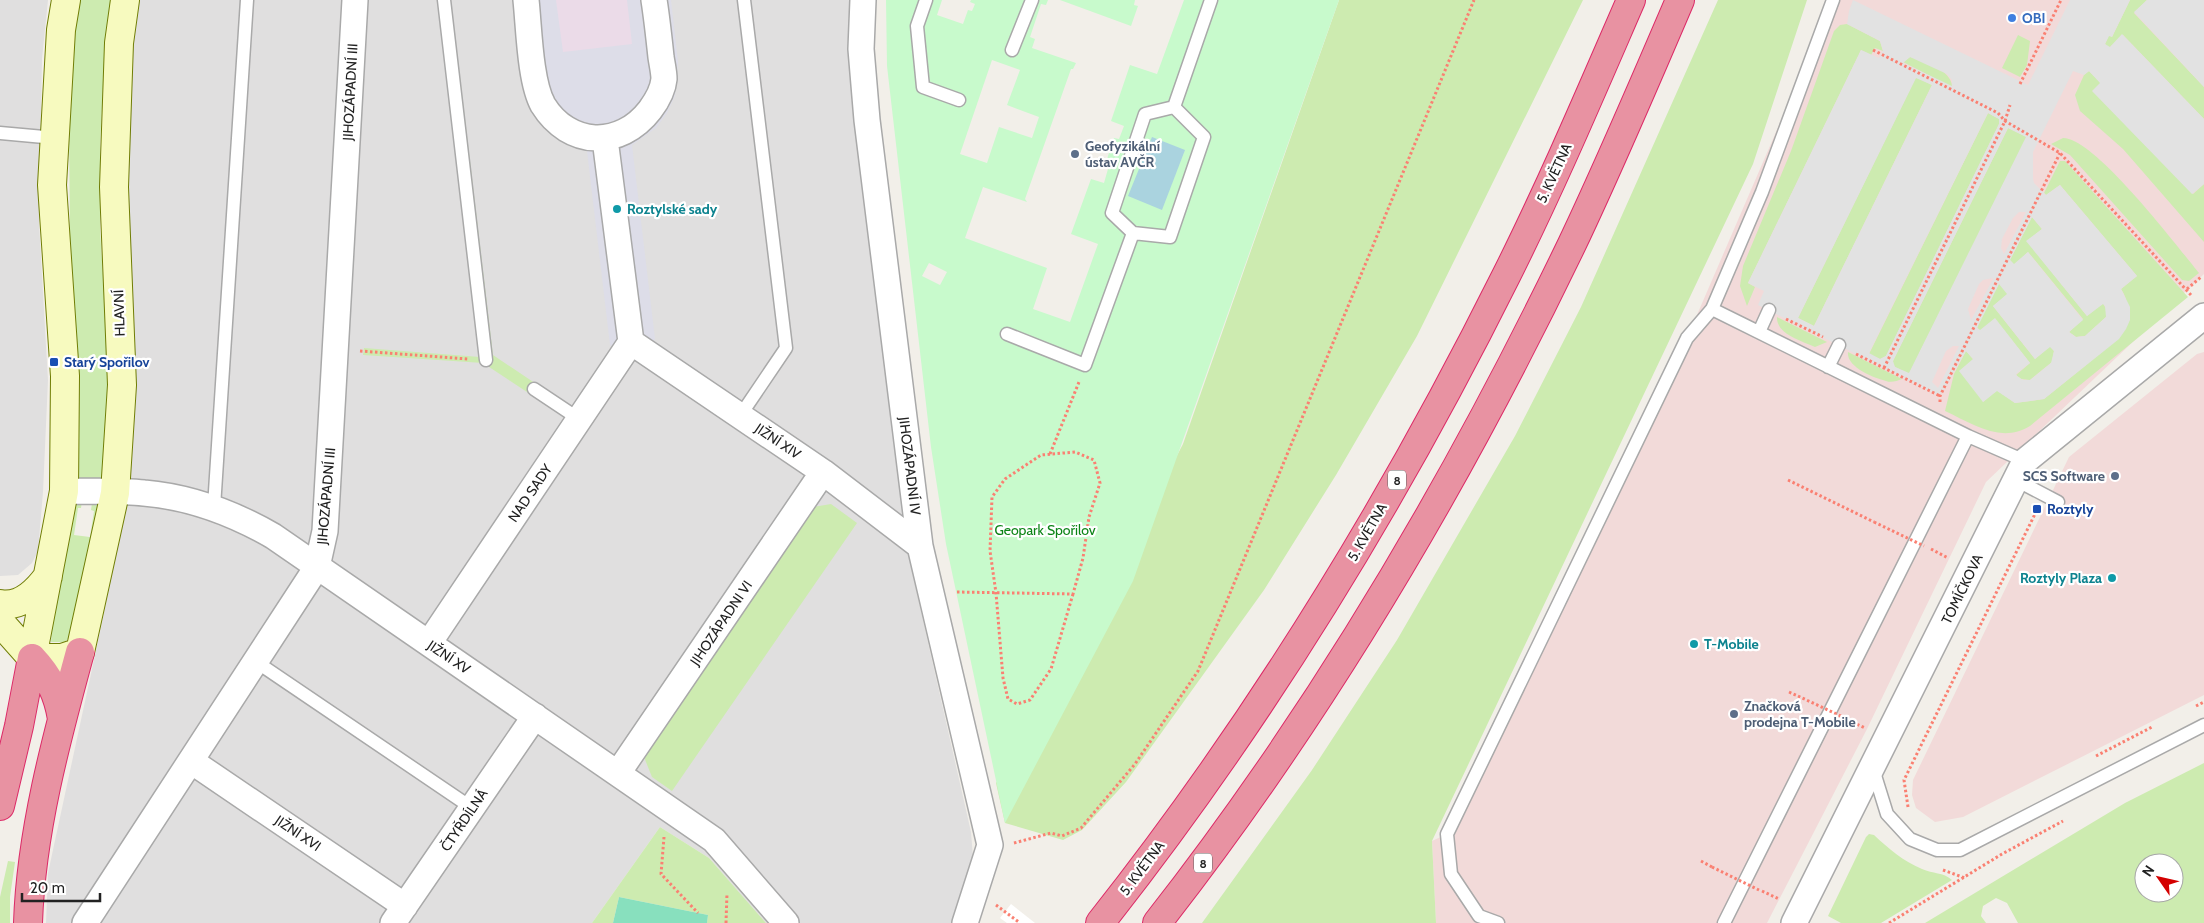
<svg xmlns="http://www.w3.org/2000/svg" width="2204" height="923" viewBox="0 0 2204 923" font-family="Cabin,sans-serif">
<style>
.residential{fill:#e0dfdf}
.commercial{fill:#f2dad9}
.industrial{fill:#ebdbe8}
.grass{fill:#cdebb0;fill-rule:evenodd}
.park{fill:#c8facc;fill-rule:evenodd}
.pitch{fill:#88e0be}
.parking{fill:#e2e2e2;fill-rule:evenodd}
.plaza{fill:#dddde8}
.water{fill:#aad3df}
.pier{fill:#fff}
.lines{fill:none;stroke-linecap:round;stroke-linejoin:round}
.lane-casing{stroke:#a9a9a9;stroke-width:15}
.street-casing{stroke:#a9a9a9;stroke-width:28}
.secondary-casing{stroke:#707d05;stroke-width:30}
.highway-casing{stroke:#dc2a67;stroke-width:30}
.path{stroke:#fa8072;stroke-width:3;stroke-dasharray:2.5 2.5;stroke-linecap:butt}
.lane{stroke:#fff;stroke-width:12}
.street{stroke:#fff;stroke-width:25}
.secondary{stroke:#f7fabf;stroke-width:28}
.highway{stroke:#e892a2;stroke-width:28}
.path-bridge{stroke:#fa8072;stroke-width:3;stroke-dasharray:2.5 2.5;stroke-linecap:butt}
.shop-dot{fill:#3f7fe0;stroke:#fff;stroke-width:2}
.service-dot{fill:#5c6f8a;stroke:#fff;stroke-width:2}
.culture-dot{fill:#0f9aa8;stroke:#fff;stroke-width:2}
.transit-dot{fill:#1a4fb4;stroke:#fff;stroke-width:2}
.labels{text-anchor:middle;dominant-baseline:central;stroke-width:4.5;stroke-linejoin:round;paint-order:stroke}
.shield{fill:#fff;stroke:#646464;stroke-width:1}
.shield-label{font-size:12px;font-weight:bold;fill:#222}
.shop-label{font-size:14px;font-weight:bold;fill:#366cbe;stroke:#fff;text-anchor:start}
.street-label{font-size:14px;fill:#222;stroke:#fff}
.service-label{font-size:14px;font-weight:bold;fill:#4e5e75;stroke:#fff;text-anchor:start}
.culture-label{font-size:14px;font-weight:bold;fill:#0d838f;stroke:#fff;text-anchor:start}
.transit-label{font-size:14px;font-weight:bold;fill:#164399;stroke:#fff;text-anchor:start}
.park-label{font-size:14px;fill:#0c8416;stroke:#fff}
</style>
<rect width="100%" height="100%" fill="#f2efe9"/>
<path class="residential" d="M0,0H48L42,59L39,223L48,380L43,492L38,551L32,563L18,575L0,576Z
M131,0H852L851,14L910,563L971,832L973,857L969,877L954,923H766L709,858L660,827L592,923H46L48,873L103,618L125,497L123,277Z"/>
<path class="commercial" d="M1833,0H2204V274L1986,482L1867,729L1767,923H1436L1432,841L1447,834L1687,338Z
M2204,352V695L1963,817L1935,822L1916,808L1912,795L1913,780L2069,457L2197,354Z"/>
<path class="industrial" d="M543,0H640L646,44L549,55Z"/>
<path class="grass" d="M79,0H111L106,31L100,145V230L109,364L102,484L78,482L76,475L77,353L70,239L69,129L73,49Z
M1339,0H1583L1417,336L1336,475L1264,590L1126,782L1082,830L1063,840L1005,823L996,783L1102,600L1183,444Z
M1718,0H1807L1753,164L1432,841L1436,923H1202L1312,770L1397,640L1515,436L1581,307Z
M2130,0H2147L2134,13L2204,87V119L2123,35L2109,48L2105,44L2109,35L2112,37Z
M1847,24L1880,41L1883,51L1875,48L1871,55L1861,50L1748,283L1755,287L1747,306L1740,286L1743,266L1791,151L1834,31L1840,25Z
M454,27L493,355L569,406L562,415L483,363L363,355L364,348L480,357L443,30Z
M2018,35L2030,41L2027,65L2020,77L2002,68Z
M1910,57C1924,59 1953,72 1952,87L1903,62Z
M2089,71L2101,83L2093,91L2193,194L2204,184V242L2123,149L2080,111L2075,95L2084,75Z
M1916,77L1932,85L1814,326L1798,318Z
M1988,113L1999,119V124L1886,356L1880,359L1869,354Z
M2008,128L2027,137L1909,374L1895,367L1892,363Z
M2063,138C2094,137 2177,246 2199,273L2189,281L2182,280L2070,155L2051,144Z
M2060,161H2065L2188,297L2030,426C2001,444 1973,424 1945,411L1954,374L1966,351L1973,359L1983,402L1997,390L2015,403L2044,399L2118,339C2129,325 2131,303 2121,289L2137,276L2060,185L2046,195L2044,193Z
M2032,217L2042,229L2027,241L2087,316L2103,303L2107,311L2106,317L2085,336L2076,337L2069,332L2083,319L2028,252L2014,265L2010,260Z
M1999,283L2008,294L1993,306L2035,359L2050,346L2054,351L2052,362L2030,380L2021,379L2016,375L2030,363L1995,319L1980,331L1977,327Z
M1777,317L1827,342L1815,347C1802,341 1776,334 1777,317Z
M1848,352L1902,379C1897,381 1891,383 1886,381C1874,378 1846,367 1848,352Z
M76,501H82L81,508H78L74,535L90,537L94,511L91,510L92,503L100,506L77,629L65,642H51L52,624Z
M831,504L857,523L672,791L652,777L644,757L813,507Z
M2204,763V923H2018L2007,903L1996,898L1983,906L1981,916L1986,923H1925L2125,803ZM2144,863H2174V893H2144Z
M660,827L709,858L766,923H707L708,915L619,897L613,923H592Z
M1869,834L1874,835C1889,849 1903,861 1922,869C1933,874 1943,872 1952,880L1881,923H1841L1828,916L1866,837Z
M8,861L15,862L10,897V923H0V897Z"/>
<path class="park" d="M886,0H942L937,15L963,24L968,10L972,11L975,4L970,2L971,0H1048L1046,5L1041,4L1030,37L1035,39L1032,48L1076,63L1073,69H1071L1025,199L1027,202L983,187L965,238L1047,268L1033,309L1070,322L1098,244L1071,234L1091,179L1104,183L1108,169L1104,168L1114,138L1119,139L1124,126L1111,121L1130,65L1157,74L1184,0H1339L1133,581L1005,823L946,544L931,447L887,66ZM992,60L1020,70L1007,105L1039,117L1032,138L999,127L987,163L960,154ZM929,263L947,272L940,285L922,276Z
M1060,0H1135L1134,5L1138,6L1131,26Z"/>
<path class="pitch" d="M619,897L708,915L707,923H613Z"/>
<path class="parking" d="M1853,0L2028,85L2070,0H2130L2112,37L2109,36L2105,44L2110,47L2122,34L2204,119V184L2192,194L2092,91L2100,83L2089,71L2084,75L2073,71L2033,152V179L2034,183L2046,195L2060,185L2137,276L2121,289L2130,307V320L2126,329L2119,339L2044,399L2015,403L1997,391L1983,402L1959,371L1973,359L1966,351L1940,396L1758,305L1764,291L1748,283L1861,50L1879,58L1883,51L1880,41L1847,24L1849,11ZM1910,57L1947,74L1952,80V86L1903,63ZM1916,78L1932,85L1814,326L1798,318ZM1988,113L1999,119V124L1886,356L1880,359L1869,353ZM2008,128L2026,137L1909,373L1895,367L1893,361ZM2019,212H2026L2004,254L2001,248L2002,239L2013,218ZM2032,217L2042,229L2026,241L2087,316L2103,304L2105,306L2106,317L2085,336L2076,337L2069,332L2083,320L2028,252L2014,264L2010,260ZM1992,278L1993,279L1971,320L1968,309L1979,284L1983,280ZM1999,284L2007,294L1993,306L2035,359L2050,347L2054,351L2051,363L2030,380H2023L2017,376L2016,374L2030,363L1995,318L1980,330L1977,328ZM1953,346H1959L1938,388L1932,382L1946,351Z
M2147,0H2204V87L2134,12Z"/>
<path class="plaza" d="M513,0H556L563,52L632,44L627,0H671L678,62L675,96L667,113L656,128L632,145L655,339L636,362L610,345L587,151L570,146L554,137L538,121L527,102L522,84Z"/>
<path class="water" d="M1152,137L1185,150L1162,210L1128,196Z"/>
<path class="pier" d="M1011,904L1035,923H1007L1000,918Z"/>
<g class="lines">
<defs>
<path id="lane" d="M444,0L486,360
M926,0L917,26L923,87L959,100
M1833,0L1762,192L1712,309L1968,436L2025,461
M1012,50L1032,0
M1174,107L1204,137L1170,237L1133,233L1112,213L1145,114Z
M1174,107L1211,0
M0,133L55,138
M1759,332L1769,310
M1007,334L1085,365L1133,233
M1828,367L1839,345
M534,389L579,419
M740,416L786,348L744,0
M2016,480L2058,502
M214,507L247,0
M255,661L472,808
M1873,769L1887,814L1910,839L1937,850H1960L2204,725
M1498,923L1479,916L1451,874L1447,834L1687,338L1712,309
M1724,923L1968,436"/>
<path id="street" d="M526,0C529,28 530,82 543,105C569,147 620,149 650,110C656,102 663,90 664,79C664,72 662,64 661,57C659,38 657,19 654,0
M863,0L861,49L867,120L920,546L990,845L965,923
M605,139L631,342
M631,342L823,472L920,546
M64,491C90,492 118,490 144,493C191,497 233,513 273,536L714,840L786,923
M429,643L631,342
M191,761L405,906
M618,773L823,472
M85,923L317,567L325,531L355,0
M393,923L535,716
M1794,923L2025,461L2204,316"/>
<path id="secondary" d="M0,604C21,608 37,591 48,576
M0,622L32,658
M32,658H62L80,652L115,493L122,385L114,187L119,43L125,0
M32,658L64,491L65,376L52,185L61,30L66,0"/>
<path id="highway" d="M32,658C49,676 58,694 62,719
M0,806L19,726L32,658
M28,923C31,832 56,740 80,652
M1100,923C1259,722 1393,503 1507,274C1552,184 1591,92 1631,0
M1157,923C1321,714 1457,483 1572,244C1610,164 1645,82 1680,0"/>
</defs>
<use href="#lane" class="lane-casing"/>
<use href="#street" class="street-casing"/>
<use href="#secondary" class="secondary-casing"/>
<use href="#highway" class="highway-casing"/>
<path class="path" d="M1873,50L1998,113L2005,121L2060,153L2191,295
M2020,84L2061,0
M2187,289L2201,277
M1786,319L1823,337
M360,351L468,359
M1856,354L1940,396
M1884,368L2005,121L2010,105
M1940,402V396L2060,153
M1050,454L1079,382
M1788,480L1874,522
M1931,549L1948,558
M957,592L1073,594L1083,558L1089,517L1100,483L1094,460L1075,452L1041,455L1005,479L992,497L990,551L996,593L1003,678L1008,699L1017,704L1030,700L1051,669L1073,594
M1789,692L1798,696
M2196,706L2204,702
M1848,720L1865,728
M2096,756L2152,727
M1908,807L1904,780L2036,512
M664,837L661,874L698,913
M1014,843L1051,833L1062,836L1081,828L1135,764L1198,671L1474,0
M1701,861L1712,867
M1943,870L1965,878
M1762,891L1779,899
M996,905L1020,923
M726,923L727,893
M1889,923L2002,854L2063,821"/>
<use href="#lane" class="lane"/>
<use href="#street" class="street"/>
<use href="#secondary" class="secondary"/>
<use href="#highway" class="highway"/>
<path class="path-bridge" d="M1874,522L1924,546
M1798,696L1845,718
M1712,867L1759,890"/>
</g>
<circle class="shop-dot" cx="2012" cy="18" r="5"/>
<g class="service-dot">
<circle cx="1075" cy="154" r="5"/>
<circle cx="2115" cy="476" r="5"/>
<circle cx="1734" cy="714" r="5"/>
</g>
<g class="culture-dot">
<circle cx="617" cy="209" r="5"/>
<circle cx="2112" cy="578" r="5"/>
<circle cx="1694" cy="644" r="5"/>
</g>
<g class="transit-dot">
<rect x="49" y="357" width="10" height="10" rx="2.5"/>
<rect x="2032" y="504" width="10" height="10" rx="2.5"/>
</g>
<g class="labels">
<g class="shield">
<rect x="1388" y="470.5" width="18" height="19" rx="4"/>
<rect x="1194" y="853.5" width="18" height="19" rx="4"/>
</g>
<g class="shield-label">
<text x="1397" y="480">8</text>
<text x="1203" y="863">8</text>
</g>
<g class="shop-label">
<text x="2022" y="18">OBI</text>
</g>
<g class="street-label">
<text transform="translate(350 92) rotate(-87)">JIHOZÁPADNÍ III</text>
<text transform="translate(1554 173) rotate(-65)">5. KVĚTNA</text>
<text transform="translate(119 313) rotate(-92)">HLAVNÍ</text>
<text transform="translate(778 441) rotate(34)">JIŽNÍ XIV</text>
<text transform="translate(910 466) rotate(83)">JIHOZÁPADNÍ IV</text>
<text transform="translate(530 493) rotate(-56)">NAD SADY</text>
<text transform="translate(326 496) rotate(-85)">JIHOZÁPADNÍ III</text>
<text transform="translate(1367 532) rotate(-60)">5. KVĚTNA</text>
<text transform="translate(1962 589) rotate(-64)">TOMÍČKOVA</text>
<text transform="translate(721 623) rotate(-56)">JIHOZÁPADNI VI</text>
<text transform="translate(449 657) rotate(34)">JIŽNÍ XV</text>
<text transform="translate(464 820) rotate(-56)">ČTYŘDÍLNÁ</text>
<text transform="translate(298 833) rotate(34)">JIŽNÍ XVI</text>
<text transform="translate(1142 868) rotate(-53)">5. KVĚTNA</text>
</g>
<g class="service-label">
<text x="1085" y="146">Geofyzikální<tspan x="1085" dy="16">ústav AVČR</tspan></text>
<text x="2105" y="476" text-anchor="end">SCS Software</text>
<text x="1744" y="706">Značková<tspan x="1744" dy="16">prodejna T-Mobile</tspan></text>
</g>
<g class="culture-label">
<text x="627" y="209">Roztylské sady</text>
<text x="2102" y="578" text-anchor="end">Roztyly Plaza</text>
<text x="1704" y="644">T-Mobile</text>
</g>
<g class="transit-label">
<text x="64" y="362">Starý Spořilov</text>
<text x="2047" y="509">Roztyly</text>
</g>
<g class="park-label">
<text x="1045" y="530">Geopark Spořilov</text>
</g>
</g>
<g transform="translate(2159 878) rotate(304)"><circle r="24" fill="#ffffff" stroke="#a7a7a7"/>
<path d="M0-4L9 19L0 12L-9 19Z" fill="#d40000"/>
<text y="-8" font-size="14" font-weight="bold" text-anchor="middle" fill="#222222">N</text>
</g>
<path d="M22 893v8h78v-8" fill="none" stroke="#222222" stroke-width="2.5"/>
<text x="30" y="893" font-size="15" fill="#222222" stroke="#ffffff" stroke-width="4" paint-order="stroke">20 m</text>
</svg>
